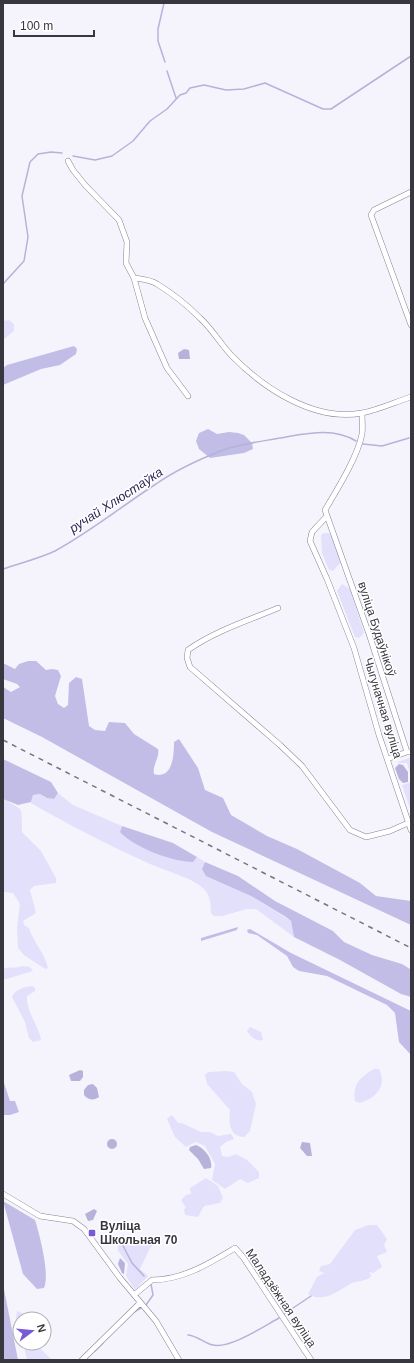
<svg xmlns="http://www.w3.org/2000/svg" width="414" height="1363" viewBox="0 0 414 1363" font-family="Arial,sans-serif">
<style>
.green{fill:#e3e0fb}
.forest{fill:#c2bde6}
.water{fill:#b7b2da}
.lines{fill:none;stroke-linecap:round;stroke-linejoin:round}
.stream{stroke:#b7b2da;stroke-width:1.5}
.minor-casing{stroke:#868497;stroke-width:6}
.minor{stroke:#fff;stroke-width:5}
.rail{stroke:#76757d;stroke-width:1.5;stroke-dasharray:5 5;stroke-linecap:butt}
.poi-dot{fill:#785ad4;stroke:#fff;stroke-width:1.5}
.labels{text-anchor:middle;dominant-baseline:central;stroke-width:3;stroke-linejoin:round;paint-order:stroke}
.street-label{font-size:12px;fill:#38373f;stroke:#fff}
.poi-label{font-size:12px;font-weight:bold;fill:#38373f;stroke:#fff;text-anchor:start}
.water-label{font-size:13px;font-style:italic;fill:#312658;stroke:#fff}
</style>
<rect width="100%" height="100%" fill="#f5f4fd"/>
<path class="green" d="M9,320L14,324V331L3,340V321Z
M324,533H329L335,542L342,561L333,571L329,570L322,553L321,535Z
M342,584L350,589L364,633L359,638L355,637L337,591Z
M409,758L411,759V776L407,763H398V762Z
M411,781V811L402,785L409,783Z
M58,793L73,805L122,826L120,832L193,862L197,857L205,862L202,869L251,896L291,921L294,937L256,909H247L222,916H214L211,913C211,904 210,894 203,888C190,877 166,871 150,864C110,846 69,825 31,803L33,795L40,794L47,798L54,799Z
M3,799C26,812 21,805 22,832L41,851L56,878V883L34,886L30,890L36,913L23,921L24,925L29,928C33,942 44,951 48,968L45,969L24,955L18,948L17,928L20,904L13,893L4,892L3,890Z
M23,966L30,967L33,971L3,980V969C10,966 16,969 23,966Z
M32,986L35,988V991L27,996C26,1012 39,1026 41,1040L33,1042L29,1038L25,1022L12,997C15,989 25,987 32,986Z
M250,1027L261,1032L263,1040C256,1042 251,1037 247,1031Z
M374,1069H379C388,1085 375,1100 359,1103L355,1101C352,1083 361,1077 374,1069Z
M227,1071L234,1072L242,1084L252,1092L256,1104L250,1131L244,1137C228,1136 229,1121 230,1110L207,1084L205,1075L208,1072Z
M172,1115L178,1123H182L201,1132H210L218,1136L231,1134L234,1139L226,1142L220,1147L222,1156L228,1157L236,1154L247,1160L259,1172V1178L248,1183L240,1179L225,1189L212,1180L215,1164L205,1146L196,1142L186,1147L175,1137L167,1119Z
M206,1178L218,1186L223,1198L220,1203L204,1206L198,1217L185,1215L184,1209L186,1208L181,1200L186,1195L191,1194L190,1188Z
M368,1225H377L387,1239L384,1245L387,1252L377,1256L382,1267L373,1273L369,1272L371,1275L370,1278C364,1281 358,1281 352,1283C338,1290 325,1304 308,1294L317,1277L324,1273L319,1271L321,1266L330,1264L355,1230Z
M123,1234L127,1243L147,1236L152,1238L155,1244L150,1248L140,1269L148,1276L135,1290L126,1276L128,1264L118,1251L117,1240Z
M17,1311L25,1314L27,1319H20V1333L16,1319Z
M23,1343H39L41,1349L52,1360H27Z"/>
<path class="forest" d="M74,346L77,349L76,354L60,365L41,369L3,385V368L7,365Z
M208,429L217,434L229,432L238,433L244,435L252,443L253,449L244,453L210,458L199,449L196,441L199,433Z
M28,661H36L46,670L52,669L58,670L61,676L55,696L58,704L64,708L68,705L69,683L76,677L82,679L89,726L95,730L105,731L109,722L125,723L134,734L158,749C160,758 152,765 154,774C173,780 174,754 174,742L179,739L198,768L205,790L223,798L231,815L267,836L297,849L360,883L376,896L411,901V925L212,832L42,737L3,718V687L11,692L20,687L17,684L3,679V663L15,669L19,664Z
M3,759L51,782L58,793L54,799L47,798L40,794L33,795L31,802L18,805L3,799Z
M122,826L173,843L197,857L193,862C173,862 133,847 120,832Z
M205,862L238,876L275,901L333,931L344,942L372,955L402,964L410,969L411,997L401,994L340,960L294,937L291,921L286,917L251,896L206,876L202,869Z
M238,927L237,930L201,941V938Z
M250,929L291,953L411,1011V1055L399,1042L395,1013L387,1005L327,976L299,971L293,967L287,956L257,935L248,933L247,930Z
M3,1080L10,1101H15L19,1112L10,1115H3Z
M3,1201L35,1220C40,1236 50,1274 44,1288L37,1289L23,1274Z
M3,1284L18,1360H3Z"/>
<path class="water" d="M184,349L189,350L190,359H179L178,353Z
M399,764L403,765L408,772V782L403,783L399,779L395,768Z
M80,1070L83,1071V1077L80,1081H71L69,1075Z
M93,1084L97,1088L99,1097C94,1101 88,1100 84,1095V1090L88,1085Z
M107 1144a5 5 0 1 1 10 0a5 5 0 1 1-10 0Z
M302,1142L310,1143L312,1156H307L300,1148Z
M196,1145C204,1148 213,1158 211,1168L204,1169L198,1159L189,1150L190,1147Z
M94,1209L97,1211L93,1220L88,1221L85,1214Z
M120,1258L125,1263L124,1274L122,1273L118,1264Z"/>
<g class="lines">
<path class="stream" d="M164,3L158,29V41L165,62
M167,71L176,98
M73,156L95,160L112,156L133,141L150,121L167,109L180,95L186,93L190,88L204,85L226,90L244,89L265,83L323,109H331L411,56
M3,284L24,261L28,237L22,196L30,162L38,154L51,152L62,153
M363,444L382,446L409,438
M3,569C20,563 38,559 55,551C90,532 122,506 156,484C176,470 200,459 223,450C243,443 265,441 286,437C310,433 334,428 356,441
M120,1240L132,1263L144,1276
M146,1305L153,1295L151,1284
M134,1312L141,1308
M284,1314L311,1296
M188,1335C198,1336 204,1343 213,1345C230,1349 264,1326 279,1318
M95,1351L103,1343"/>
<defs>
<path id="minor" d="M68,161L73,170L85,185L119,220L127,242L126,263L134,278L145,318L167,368L188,396
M411,192L374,210L371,215L411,325
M134,278C141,279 151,280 157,284C172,293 188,306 200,318C212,329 220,343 231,355C263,388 314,422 362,413C378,410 395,402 411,397
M362,413C362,420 363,428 362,434C358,456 337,490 325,510L370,637L407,752H411
M327,516L312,532L310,541L327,579L354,648L379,735L411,830
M278,608C247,621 215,631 188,650L187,658L190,667L280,745L302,766L350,830L366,837L390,831L408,823
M387,759L407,752
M3,1194L40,1216L73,1221L84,1229L120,1278L156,1321L179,1360
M134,1295L152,1280C183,1280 210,1263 235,1248L243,1257L311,1360
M82,1360L140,1303"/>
</defs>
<use href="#minor" class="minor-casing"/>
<use href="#minor" class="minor"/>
<path class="rail" d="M3,740L411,948"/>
</g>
<rect class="poi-dot" x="88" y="1229" width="8" height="8" rx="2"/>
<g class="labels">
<g class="street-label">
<text transform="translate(377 629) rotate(72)">вуліца Будаўнікоў</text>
<text transform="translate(383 708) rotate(73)">Чыгуначная вуліца</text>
<text transform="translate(281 1298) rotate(56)">Маладзёжная вуліца</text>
</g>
<g class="poi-label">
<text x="100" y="1226">Вуліца<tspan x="100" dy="14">Школьная 70</tspan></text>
</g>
<g class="water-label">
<text transform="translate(116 500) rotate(-33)">ручай Хлюстаўка</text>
</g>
</g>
<rect width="414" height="1363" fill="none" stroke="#38373f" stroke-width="8"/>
<g transform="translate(32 1331) rotate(74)"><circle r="19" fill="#ffffff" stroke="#afafb2"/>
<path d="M0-3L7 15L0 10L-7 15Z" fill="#785ad4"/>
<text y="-6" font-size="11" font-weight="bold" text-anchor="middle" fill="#38373f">N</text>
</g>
<path d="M14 30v6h80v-6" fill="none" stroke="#38373f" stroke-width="2"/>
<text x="20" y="30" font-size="12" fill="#38373f" stroke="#ffffff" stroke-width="3" paint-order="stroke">100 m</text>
</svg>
